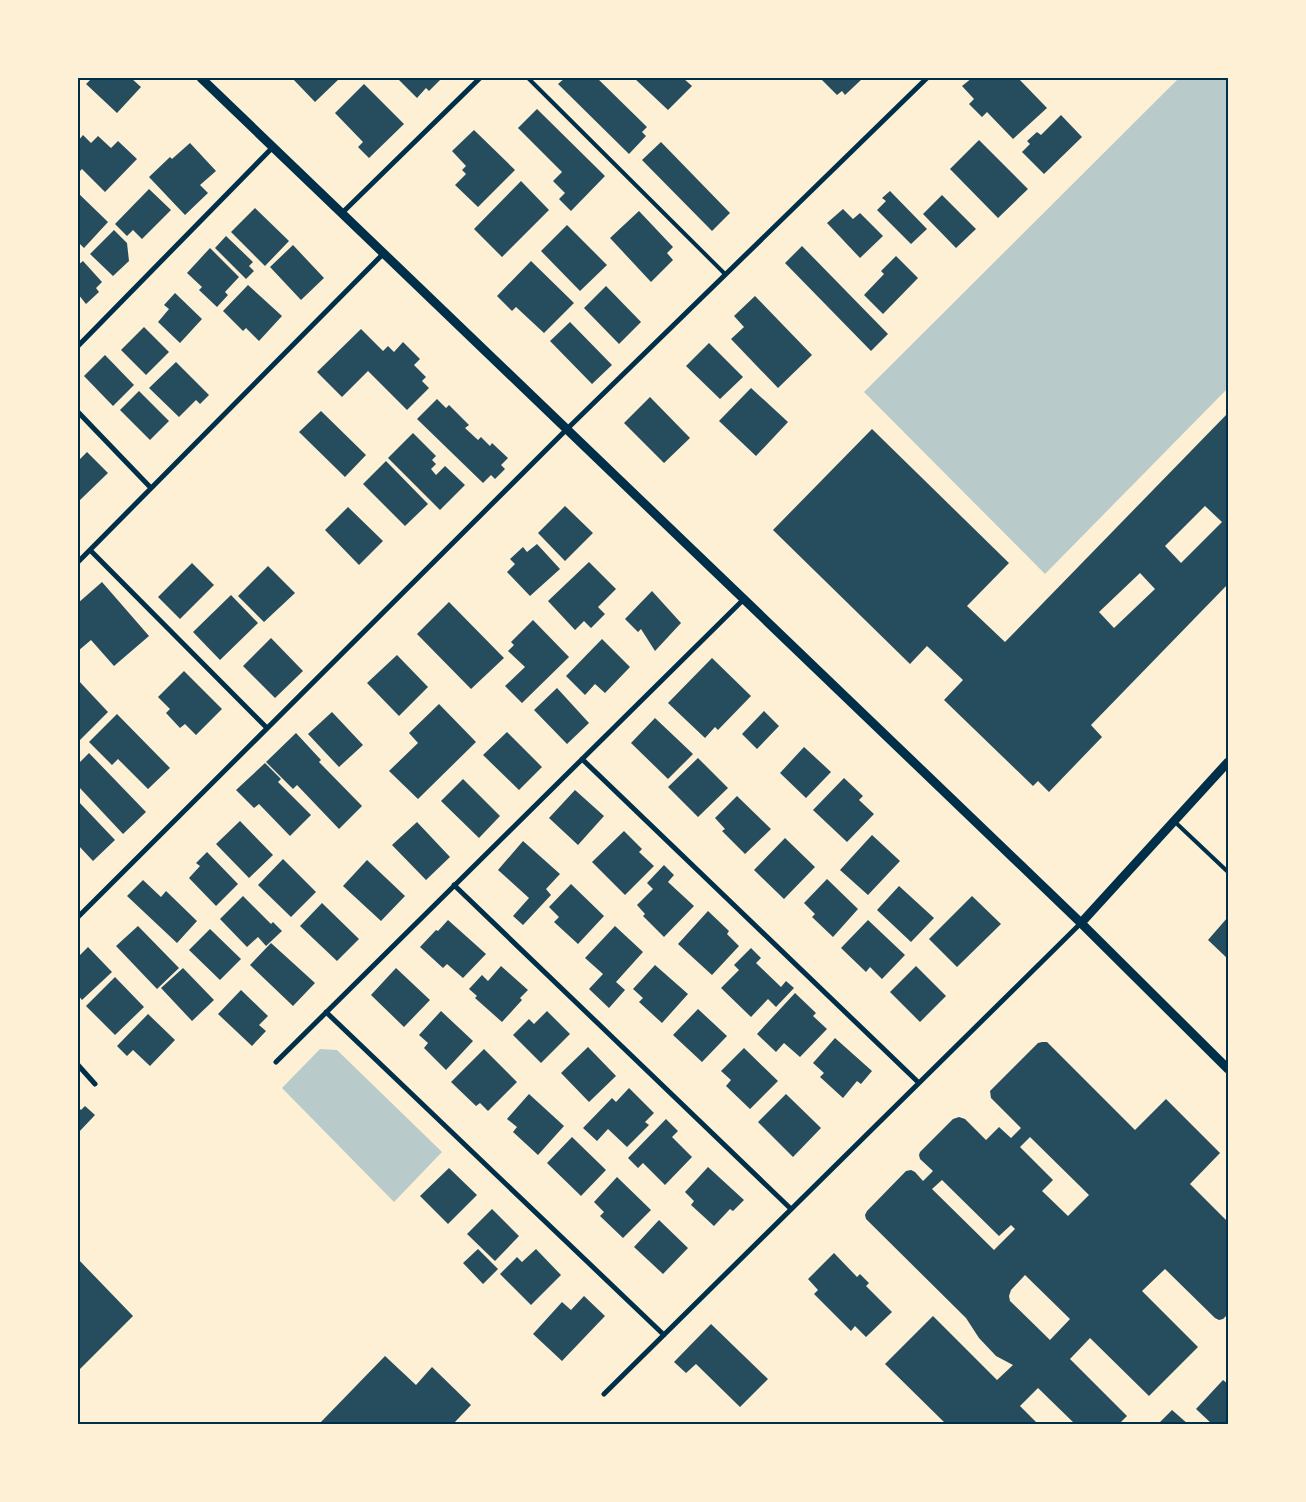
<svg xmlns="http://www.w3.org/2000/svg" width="1306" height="1502" viewBox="0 0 1306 1502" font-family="'PT Sans Narrow',sans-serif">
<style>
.green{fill:#b9caca}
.building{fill:#264d5e;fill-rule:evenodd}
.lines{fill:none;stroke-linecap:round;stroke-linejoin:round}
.service{stroke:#003049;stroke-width:4}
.minor{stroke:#003049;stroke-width:5}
.tertiary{stroke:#003049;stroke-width:9}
.neatline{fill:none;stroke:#003049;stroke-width:2}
</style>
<rect width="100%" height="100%" fill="#fdf0d5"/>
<path class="green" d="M1179,78H1228V388L1045,574L864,392Z
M320,1049L337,1050L442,1152L394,1202L282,1088Z"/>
<path class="building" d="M92,78H131L141,87L117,113L86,84Z
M292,78H340L315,102Z
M397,78H442L429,91L426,88L417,98Z
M565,78H597L647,127L642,132L646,136L629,154L558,84Z
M634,78H683L692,86L668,110Z
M820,78H860L862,79L845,95L842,91L837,95Z
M972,78H1018L1047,108L1013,139L987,112L982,117L969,104L974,99L962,86Z
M364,84L404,124L369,158L358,147L363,142L335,113Z
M537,109L605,176L571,211L559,199L565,193L553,181L562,172L518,128Z
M1061,115L1082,137L1044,174L1022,152L1030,144L1027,141L1037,132L1041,135Z
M474,130L515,170L478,207L455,185L466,174L462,170L466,166L452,151Z
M83,135L91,143L98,136L111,148L118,141L137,159L105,192L82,169L79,172L78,171V141Z
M979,140L1028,189L998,218L950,169Z
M661,142L730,213L712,231L642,160Z
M190,143L216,171L200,185L208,193L185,215L149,177L170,157L172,159Z
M521,181L549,210L502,257L474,229Z
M149,189L171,210L142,239L133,230L127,236L115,224Z
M890,191L927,229L911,244L877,210L886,201L882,198Z
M78,193L108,222L84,248L78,242Z
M942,195L976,229L956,248L923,214Z
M255,208L289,241L265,266L231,232Z
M843,209L853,219L860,213L883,236L860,258L827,223Z
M639,211L673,247L667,253L673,260L651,282L610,238Z
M567,225L607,265L580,291L541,251Z
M114,230L127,243L129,261L113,276L90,254Z
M226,236L253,262L249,266L254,271L246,279L215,248Z
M293,245L324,278L301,300L270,267Z
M802,246L888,334L871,351L785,263Z
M210,248L239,277L225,292L228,295L217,307L199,290L202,287L187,273Z
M896,256L918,278L883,314L864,295L884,274L881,271Z
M83,261L102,282L96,288L99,292L86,304L78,294V265Z
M531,261L574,303L544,333L516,307L512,311L497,296Z
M248,285L282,316L259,341L246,328L243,331L223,311Z
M606,286L641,322L619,344L584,308Z
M175,293L202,319L180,343L158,322L169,309L164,305Z
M755,296L812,355L778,388L731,339L744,327L734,316Z
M570,322L612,365L592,384L550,341Z
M144,327L169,352L146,375L121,350Z
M361,329L383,351L388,346L394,352L403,342L420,359L414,365L426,377L422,381L429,388L407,410L368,371L342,397L317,372Z
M709,343L743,377L720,399L686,366Z
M105,355L134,385L113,406L84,376Z
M176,362L209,395L200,404L196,400L179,417L149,388Z
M751,388L788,422L756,456L719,421Z
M139,391L169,421L150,440L120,410Z
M650,397L690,438L664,463L624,423Z
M437,399L446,408L449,405L469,425L465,428L478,440L481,437L490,446L492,443L508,458L501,465L505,469L495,479L491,475L483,483L417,419Z
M321,411L366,455L345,477L299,432Z
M1228,413V584L1091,725L1102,737L1049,792L1038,781L1033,786L944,700L963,680L927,646L910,664L773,530L872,429L1009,563L967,606L1005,642ZM1205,506L1222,522L1181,563L1165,546ZM1140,573L1155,589L1114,628L1099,612Z
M413,433L436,456L432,460L436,464L431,469L436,475L445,466L465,485L440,510L388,458Z
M87,452L108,473L80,500L78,497V461Z
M386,461L428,504L405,526L363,484Z
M565,506L593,533L565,561L538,533Z
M348,507L383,541L359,565L325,530Z
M537,544L560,569L530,596L507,572L515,564L510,559L523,547L527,552Z
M589,562L616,589L598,607L605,614L591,628L584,621L575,630L548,601Z
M192,563L214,585L180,619L158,597Z
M268,566L295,593L264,622L238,596Z
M102,582L149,636L114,666L91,640L78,651V603Z
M652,591L681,623L655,651L641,629L638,632L625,619Z
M231,595L258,623L220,660L193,632Z
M449,602L504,658L471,689L417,634Z
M533,620L569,657L522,703L505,686L525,667L508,651L514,645L511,642Z
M271,638L303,671L275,698L243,666Z
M602,639L630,667L605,693L595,684L585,695L566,676Z
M397,655L428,687L399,716L367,683Z
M712,658L751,696L718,730L715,727L705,738L668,703Z
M184,671L222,709L196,735L185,724L180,728L166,713L170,709L158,697Z
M78,680L108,712L78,742Z
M557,688L589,723L567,744L534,710Z
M439,704L476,742L418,799L389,771L418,743L409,733Z
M764,711L779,726L757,749L742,734Z
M332,712L363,745L339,767L308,734Z
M117,714L170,768L148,789L118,759L112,765L89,742Z
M655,718L693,754L668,779L631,743Z
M507,732L542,767L519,790L483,755Z
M296,733L321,760L319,762L362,806L339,829L297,785L293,789L266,762Z
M804,747L831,772L806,798L780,773Z
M89,753L146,812L123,834L78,786V764Z
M698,758L728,788L698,817L668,787Z
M265,763L281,779L278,782L311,815L290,836L259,804L254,808L236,790Z
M844,778L863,796L859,800L874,814L847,842L813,810Z
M463,779L500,816L479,838L441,801Z
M575,790L604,816L578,845L549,818Z
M737,796L771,829L745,854L722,831L725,829L715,818Z
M78,801L115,840L93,861L78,845Z
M240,821L273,855L249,878L216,844Z
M417,822L450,857L426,880L392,845Z
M624,831L642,849L639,852L654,866L625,895L592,862Z
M872,835L900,861L868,895L840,870Z
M785,838L815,867L784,899L754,870Z
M523,841L560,874L546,889L551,895L523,925L513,916L529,898L498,870Z
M207,852L238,884L216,906L189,878L200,866L196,863Z
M283,859L316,892L291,917L258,885Z
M367,860L405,896L381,921L343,886Z
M664,865L674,875L668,882L694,906L664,937L643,916L645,914L637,905L653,889L647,883Z
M827,879L858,909L833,937L812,917L815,914L804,903Z
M143,880L161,897L166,891L197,921L177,943L127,896Z
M571,884L604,916L578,944L554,922L559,917L549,907Z
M899,886L934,918L911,942L877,910Z
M243,896L271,924L273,922L282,931L266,946L258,937L247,947L220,919Z
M972,896L1001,924L957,967L929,939Z
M322,903L359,939L337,961L300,926Z
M708,911L729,931L727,934L739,946L712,975L678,944Z
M1228,917V959L1208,940Z
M448,920L486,954L463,978L447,964L443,968L420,947L436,930L438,931Z
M868,920L905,955L882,979L870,967L866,972L841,948Z
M138,926L179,968L157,989L116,946Z
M615,926L643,952L616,982L625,990L609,1008L589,989L603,974L585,958Z
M210,929L241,959L220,980L189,950Z
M271,943L315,983L293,1006L250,965Z
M88,947L112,972L82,1000L78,995V957Z
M751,948L761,958L756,963L781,987L786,981L794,988L776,1007L768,999L751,1017L721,988L739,970L734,965Z
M655,965L688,994L662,1023L639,1002L643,998L633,989Z
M501,966L528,990L520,998L522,1000L502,1022L475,998L477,996L469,989L482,975L488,981Z
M916,966L946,996L920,1022L890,992Z
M183,968L214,1000L192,1021L161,988Z
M396,968L430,1000L404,1027L371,995Z
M115,977L144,1007L115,1035L86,1006Z
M241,990L268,1016L259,1025L266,1031L252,1046L218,1014Z
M795,993L816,1013L813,1016L827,1029L800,1057L784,1043L776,1052L757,1034Z
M698,1009L727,1036L702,1062L673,1035Z
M441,1011L473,1041L446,1070L424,1048L428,1043L419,1035Z
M547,1011L570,1034L541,1063L513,1035L529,1019L534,1024Z
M148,1014L175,1040L150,1066L133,1050L127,1056L117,1046Z
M835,1038L872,1071L861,1084L857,1081L843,1098L820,1077L824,1073L813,1063Z
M1042,1042H1047L1135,1130L1166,1099L1220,1153L1190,1184L1228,1222V1314L1223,1319L1219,1320L1215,1318L1165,1269L1142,1291L1198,1347L1149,1396L1090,1338L1070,1359L1127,1416L1119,1424H1075L1038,1388L1020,1406L1038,1424H946L885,1364L933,1316L997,1380L1013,1365L996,1356L979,1338L966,1318L866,1219L865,1215L867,1211L906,1171L911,1170L915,1172L923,1181L933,1171L920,1159L919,1155L920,1152L953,1119L959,1117L965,1119L986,1140L999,1127L1011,1138L1021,1128L991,1098L990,1091L1038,1043ZM1030,1137L1089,1195L1068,1216L1042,1191L1053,1180L1020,1147ZM942,1180L999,1236L1011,1225L1015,1229L994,1250L932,1189ZM1025,1275L1070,1319L1050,1340L1010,1301L1009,1296L1011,1290Z
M588,1047L616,1076L589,1102L561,1073Z
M744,1048L778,1081L750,1109L726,1086L731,1080L721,1071Z
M484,1049L517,1082L488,1111L480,1103L476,1106L451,1082Z
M629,1088L654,1113L645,1122L649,1125L627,1147L608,1129L597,1141L583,1128L612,1098L616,1102Z
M529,1094L564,1126L538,1155L513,1132L517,1127L507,1119Z
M786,1094L821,1128L793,1157L758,1122Z
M85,1106L95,1115L78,1133V1107L81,1110Z
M666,1119L678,1131L672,1137L692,1157L665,1185L643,1163L638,1168L628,1158Z
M572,1137L606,1170L581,1196L547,1163Z
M708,1167L744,1200L733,1211L730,1209L714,1226L691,1205L694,1201L685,1192Z
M449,1168L477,1195L448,1224L420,1196Z
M617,1177L651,1210L623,1238L600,1216L604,1212L594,1202Z
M492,1209L519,1236L495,1261L467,1234Z
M659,1220L688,1248L663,1274L634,1247Z
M478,1249L498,1269L483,1284L463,1263Z
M536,1249L561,1275L531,1305L500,1274L517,1257L522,1262Z
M834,1253L857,1277L860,1274L869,1283L866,1286L892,1312L866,1337L855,1326L851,1331L814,1294L818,1290L808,1279Z
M78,1259L133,1316L78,1371Z
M584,1296L605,1316L562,1361L533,1334L562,1302L571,1310Z
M711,1324L768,1379L740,1407L696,1364L686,1373L674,1362Z
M385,1356L416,1385L432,1367L471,1405L455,1422L458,1424H319Z
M1223,1380L1228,1384V1424H1212L1196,1409Z
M1172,1410L1188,1424H1158Z"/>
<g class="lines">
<path class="service" d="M528,78L725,274
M1174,821L1228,872"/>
<path class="minor" d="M342,213L480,78
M78,346L273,147
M78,412L151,488
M90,550L267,728
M78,562L384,253
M582,759L919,1083
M454,885L791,1209
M78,917L567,429L927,78
M326,1012L664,1335
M276,1062L744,599
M78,1065L95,1084
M604,1394L1081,923"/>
<path class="tertiary" d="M201,78L1081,923L1228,1069
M1081,923L1228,762"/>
</g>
<rect width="1306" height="1502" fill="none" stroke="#fdf0d5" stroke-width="158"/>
<rect x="79" y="79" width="1148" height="1344" class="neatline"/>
</svg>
